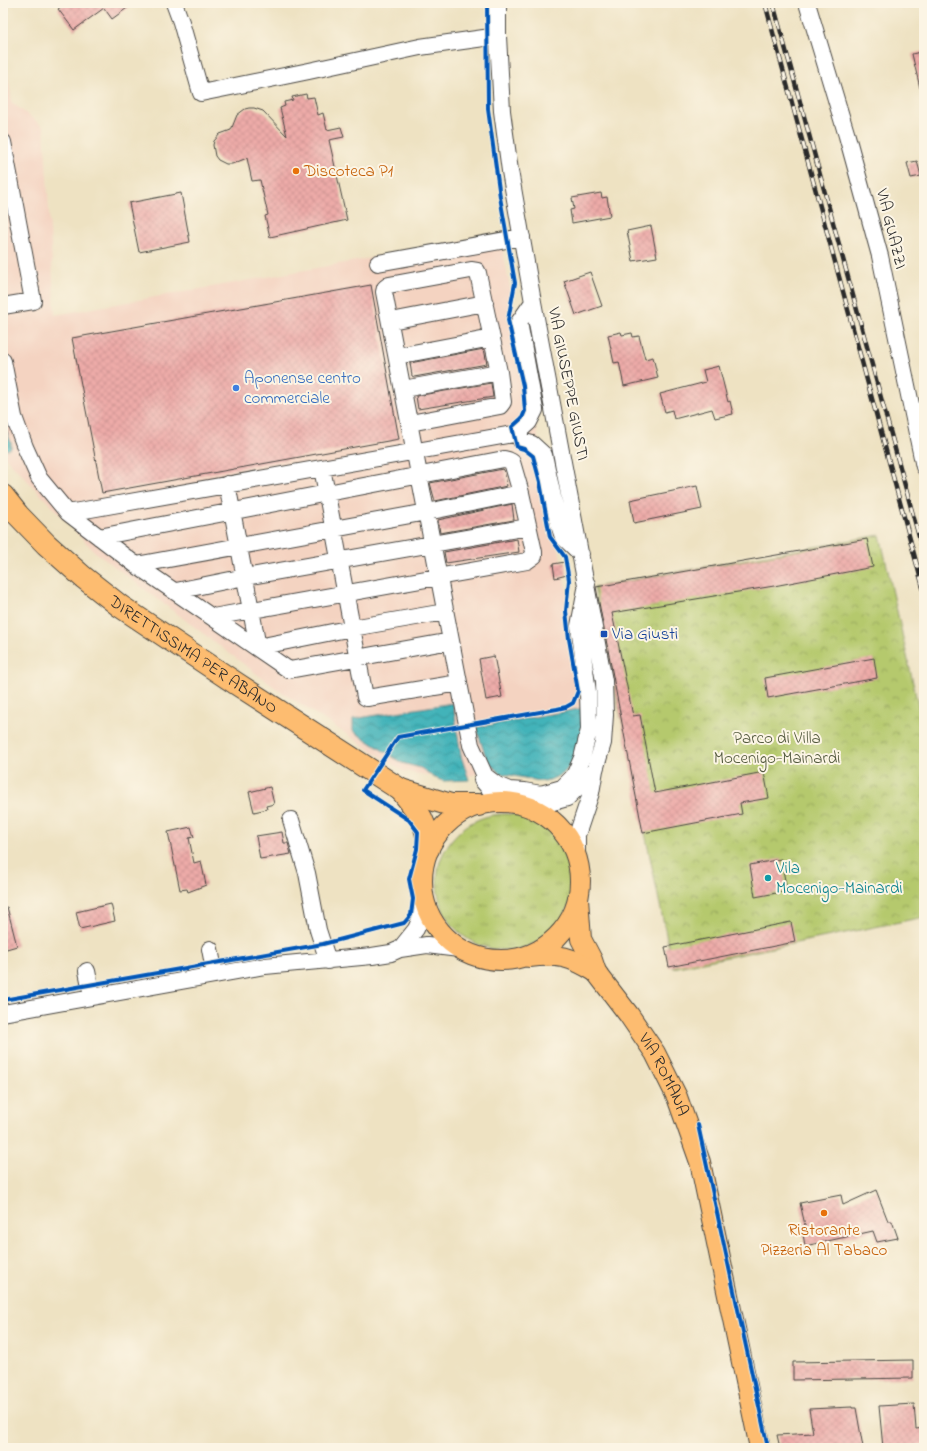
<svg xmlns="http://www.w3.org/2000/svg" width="927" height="1451" viewBox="0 0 927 1451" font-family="'Indie Flower',sans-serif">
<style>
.built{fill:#f4d3c1}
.grass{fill:url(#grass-tufts);stroke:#707a4c}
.park{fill:url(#park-crowns);stroke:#707a4c}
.water{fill:url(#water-waves);stroke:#366f72}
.building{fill:url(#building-cross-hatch)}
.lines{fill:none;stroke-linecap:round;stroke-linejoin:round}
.minor-casing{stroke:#484642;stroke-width:18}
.major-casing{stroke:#484642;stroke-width:22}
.highway-casing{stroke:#484642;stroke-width:24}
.minor{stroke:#fff;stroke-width:16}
.major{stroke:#fdbc6f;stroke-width:20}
.highway{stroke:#fdbc6f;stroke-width:22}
.rail-casing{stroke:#2b2b2b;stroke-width:4.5}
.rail{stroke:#fcf5e5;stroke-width:3;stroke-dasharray:9;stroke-linecap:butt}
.cycleway-casing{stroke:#fcf5e5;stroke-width:6}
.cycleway{stroke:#0057b8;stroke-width:4}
.food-dot{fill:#e8710a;stroke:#fcf5e5;stroke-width:1.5}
.shop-dot{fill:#3f7fe0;stroke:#fcf5e5;stroke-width:1.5}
.transit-dot{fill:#1a4fb4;stroke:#fcf5e5;stroke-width:1.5}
.culture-dot{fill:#0f9aa8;stroke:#fcf5e5;stroke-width:1.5}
.labels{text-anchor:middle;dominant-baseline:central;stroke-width:4;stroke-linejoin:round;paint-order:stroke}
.food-label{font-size:17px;fill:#c56008;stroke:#fcf5e5;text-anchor:start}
.street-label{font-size:17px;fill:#2b2b2b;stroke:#fcf5e5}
.shop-label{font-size:17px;fill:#366cbe;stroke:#fcf5e5;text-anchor:start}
.transit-label{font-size:17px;fill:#164399;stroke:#fcf5e5;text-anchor:start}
.park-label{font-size:17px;fill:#545a3f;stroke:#fcf5e5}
.culture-label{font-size:17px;fill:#0d838f;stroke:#fcf5e5;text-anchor:start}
</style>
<defs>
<pattern id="grass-tufts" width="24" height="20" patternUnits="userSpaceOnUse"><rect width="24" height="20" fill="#b5c96d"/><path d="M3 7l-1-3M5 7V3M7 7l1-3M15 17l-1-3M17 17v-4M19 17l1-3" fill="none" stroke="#93a35a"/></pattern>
<pattern id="park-crowns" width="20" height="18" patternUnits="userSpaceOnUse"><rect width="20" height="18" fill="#b5c96d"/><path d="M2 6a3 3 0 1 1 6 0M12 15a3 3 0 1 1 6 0" fill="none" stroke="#93a35a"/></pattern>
<pattern id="water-waves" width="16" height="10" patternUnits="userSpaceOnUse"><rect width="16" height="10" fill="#42b3b9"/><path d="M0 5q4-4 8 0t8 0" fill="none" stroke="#379297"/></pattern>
<pattern id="building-cross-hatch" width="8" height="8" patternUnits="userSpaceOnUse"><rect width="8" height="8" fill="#edaba8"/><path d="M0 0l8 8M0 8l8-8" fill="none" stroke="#cb9391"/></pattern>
</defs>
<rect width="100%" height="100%" fill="#fcf5e5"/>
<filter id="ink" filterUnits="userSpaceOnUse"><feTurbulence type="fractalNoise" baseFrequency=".025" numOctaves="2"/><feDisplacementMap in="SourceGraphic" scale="8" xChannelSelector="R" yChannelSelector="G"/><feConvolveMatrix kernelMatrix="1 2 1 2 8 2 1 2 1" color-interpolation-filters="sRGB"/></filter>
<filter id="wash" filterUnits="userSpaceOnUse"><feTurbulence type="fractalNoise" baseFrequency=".012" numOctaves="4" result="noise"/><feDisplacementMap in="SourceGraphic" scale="16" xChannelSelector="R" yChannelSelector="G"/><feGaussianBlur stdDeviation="0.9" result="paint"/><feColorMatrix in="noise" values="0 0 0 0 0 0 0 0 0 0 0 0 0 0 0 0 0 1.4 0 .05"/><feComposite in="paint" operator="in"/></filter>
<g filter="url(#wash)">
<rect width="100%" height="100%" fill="#eee2c2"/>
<path class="built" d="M3,50L5,55L12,103L44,127L55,315L500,235L583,677L578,727L525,771H488L453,780L403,771L274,687L94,551L6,458L3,453Z"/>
<path class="grass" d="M437 882a68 68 0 1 1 136 0a68 68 0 1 1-136 0Z"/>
<path class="park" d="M880,535L924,732V917L673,968L594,587Z"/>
<path class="water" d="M3,422L11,443V448L7,450L3,447Z
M453,703L461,756L469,780L443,781L433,777L421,768L402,763L353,731V719Z
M585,708L584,727L572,763L563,774L545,782L499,773L486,758L476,727Z"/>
<g id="blocks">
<path class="building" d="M66,3H134L112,19L104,8L74,30L58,9Z
M924,51V88H920L912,54Z
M306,94L307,98L314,97L318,115L323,113L327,130L341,127L344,137L329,140L347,220L270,237L265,216L268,215L260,180L252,181L247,158L232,164H226L218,160L215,156L213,145L214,141L220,134L231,130L237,115L245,109L249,108H254L263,111L287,136L280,108L285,106L284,102L293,100L292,97Z
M917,161L921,176L911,178L907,163Z
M181,193L190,242L139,252L129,203Z
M601,193L602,198L607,197L610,216L572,223L570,210L574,209L572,198Z
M651,226L657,257L633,261L627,231Z
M590,272L602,306L576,315L564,281Z
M371,285L399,439L102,493L72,338Z
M621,332L622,335L632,333L633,337L639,336L645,359L653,357L658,378L624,386L619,362L614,363L608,335Z
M484,349L487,364L414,377L412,376L410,363Z
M719,366L728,402L730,401L733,414L715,418L712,409L674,419L672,410L665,412L660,394L706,382L703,370Z
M491,383L493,397L418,409L416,396Z
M503,469L504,470L507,486L435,501L430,483Z
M697,486L702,509L634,523L630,500Z
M512,504L514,520L440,533L438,520Z
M517,539L519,552L446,563L444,552Z
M867,539L873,567L774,586L612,613L633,716L640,715L655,793L764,772L769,798L740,803L742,814L643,833L596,587Z
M565,562L567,575L555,578L553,564Z
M494,656L502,697L486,700L479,659Z
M874,658L877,678L768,698L765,678Z
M270,787L274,804L266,806L267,809L254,812L249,792Z
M191,827L194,837L189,838L194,863L201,861L206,885L188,892L187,889L180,890L168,832Z
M282,832L284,843H288L291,854L260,859L256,836Z
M781,859L787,891L755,897L750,865Z
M111,904L115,921L80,929L76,912Z
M7,907L17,946L3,950V908Z
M791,922L795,942L669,967L665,947Z
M876,1190L888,1221H892L898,1238L877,1242L873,1231L805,1246L803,1234H807L800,1203L841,1195L843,1205Z
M913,1360V1378L793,1380V1362Z
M914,1404L916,1429L924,1428V1445L883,1448L879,1406Z
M852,1407V1408H856L863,1447L780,1448L777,1435L813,1433L809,1409Z"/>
</g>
</g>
<g filter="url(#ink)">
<use href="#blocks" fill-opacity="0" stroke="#484642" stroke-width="1"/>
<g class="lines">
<defs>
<path id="minor" d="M174,3L181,22L201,93L309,71L420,47L498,36
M498,3V36L502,111L510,171L533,302L604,681L605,715L603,743L595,770L591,793L577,835V859
M807,3L847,136L880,256L924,467
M3,142L33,301L3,306
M378,263L522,237
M533,302L519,322L535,410L529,422L519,431L521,441L532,444L544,455L559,525L563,537L581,554
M391,321L485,303
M397,356L492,338
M3,361L14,417L25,447L39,478L68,513L136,565L289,670L451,641
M403,389L499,372
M410,423L500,406L503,402L499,372L478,273L477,271L471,270L389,285L385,288L384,292L471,745L485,776L497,785L509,790L524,791L541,794L562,788L574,776L582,758L589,730L588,692L579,626L587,584
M322,468L365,697L367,698L459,683
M227,484L258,647L352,628L445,612
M68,513L519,433
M99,537L504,459L508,460L512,462L521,493L534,552V556L527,561L213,617
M136,565L427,512L521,493
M176,591L245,577L528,527
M482,780L501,802
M521,805L546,804L567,798L595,770
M291,820L307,873L318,930L328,961
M210,949L215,975
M400,949L416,929L420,920L424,903
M87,971L92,996
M3,1013L265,966L372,956L391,953L400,949L427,945L459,949"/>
<g id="major">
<circle cx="501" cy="881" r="79"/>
<path id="s1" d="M578,899L581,939L592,960L596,972L629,1015L655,1053L677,1097L700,1162L760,1448"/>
<path d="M529,957C559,953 571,957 596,972"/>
</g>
<g id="highway">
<path id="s2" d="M3,496L18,515L46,544L83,577L120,606L237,684L401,790L451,805H478"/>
<path d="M401,790C417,810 428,822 428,849"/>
</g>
</defs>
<use href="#minor" class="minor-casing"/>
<use href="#major" class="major-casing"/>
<use href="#highway" class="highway-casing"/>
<use href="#minor" class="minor"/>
<use href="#major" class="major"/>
<use href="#highway" class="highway"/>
<defs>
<path id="rail" d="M765,3L924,591
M773,3L924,555"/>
</defs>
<use href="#rail" class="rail-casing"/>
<use href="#rail" class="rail"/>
<defs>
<path id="cycleway" d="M3,1000L323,944L404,923L411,915L413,899L409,879L417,849L418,832L409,820L363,790L398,737L557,709L566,707L573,703L578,691L569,639L566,611L569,580L565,557L550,537L540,482L533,456L524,449L517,447L512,427L522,418L525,411L523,386L508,320L515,283L500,197L488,109L487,3
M698,1125L768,1448"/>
</defs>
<use href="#cycleway" class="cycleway-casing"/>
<use href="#cycleway" class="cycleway"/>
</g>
</g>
<g class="food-dot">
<circle cx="296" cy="171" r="4"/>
<circle cx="824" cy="1213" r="4"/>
</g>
<circle class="shop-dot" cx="236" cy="388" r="4"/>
<rect class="transit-dot" x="600" y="630" width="8" height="8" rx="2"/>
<circle class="culture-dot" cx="768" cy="878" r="4"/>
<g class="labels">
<g class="food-label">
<text x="304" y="171">Discoteca P1</text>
<text x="824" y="1230" text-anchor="middle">Ristorante<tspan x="824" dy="20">Pizzeria Al Tabaco</tspan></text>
</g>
<g class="street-label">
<text transform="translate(891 229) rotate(76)">VIA GUAZZI</text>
<text transform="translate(568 384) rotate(79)">VIA GIUSEPPE GIUSTI</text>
<text stroke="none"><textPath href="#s2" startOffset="249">DIRETTISSIMA PER ABANO</textPath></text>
<text stroke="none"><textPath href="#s1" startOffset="200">VIA ROMANA</textPath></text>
</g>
<g class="shop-label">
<text x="244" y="378">Aponense centro<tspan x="244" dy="20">commerciale</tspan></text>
</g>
<g class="transit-label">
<text x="612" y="634">Via Giusti</text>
</g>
<g class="park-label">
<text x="777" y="738">Parco di Villa<tspan x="777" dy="20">Mocenigo-Mainardi</tspan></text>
</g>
<g class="culture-label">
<text x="776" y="868">Vila<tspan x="776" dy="20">Mocenigo-Mainardi</tspan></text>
</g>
</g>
<rect width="927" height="1451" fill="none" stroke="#fcf5e5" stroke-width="16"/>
</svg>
